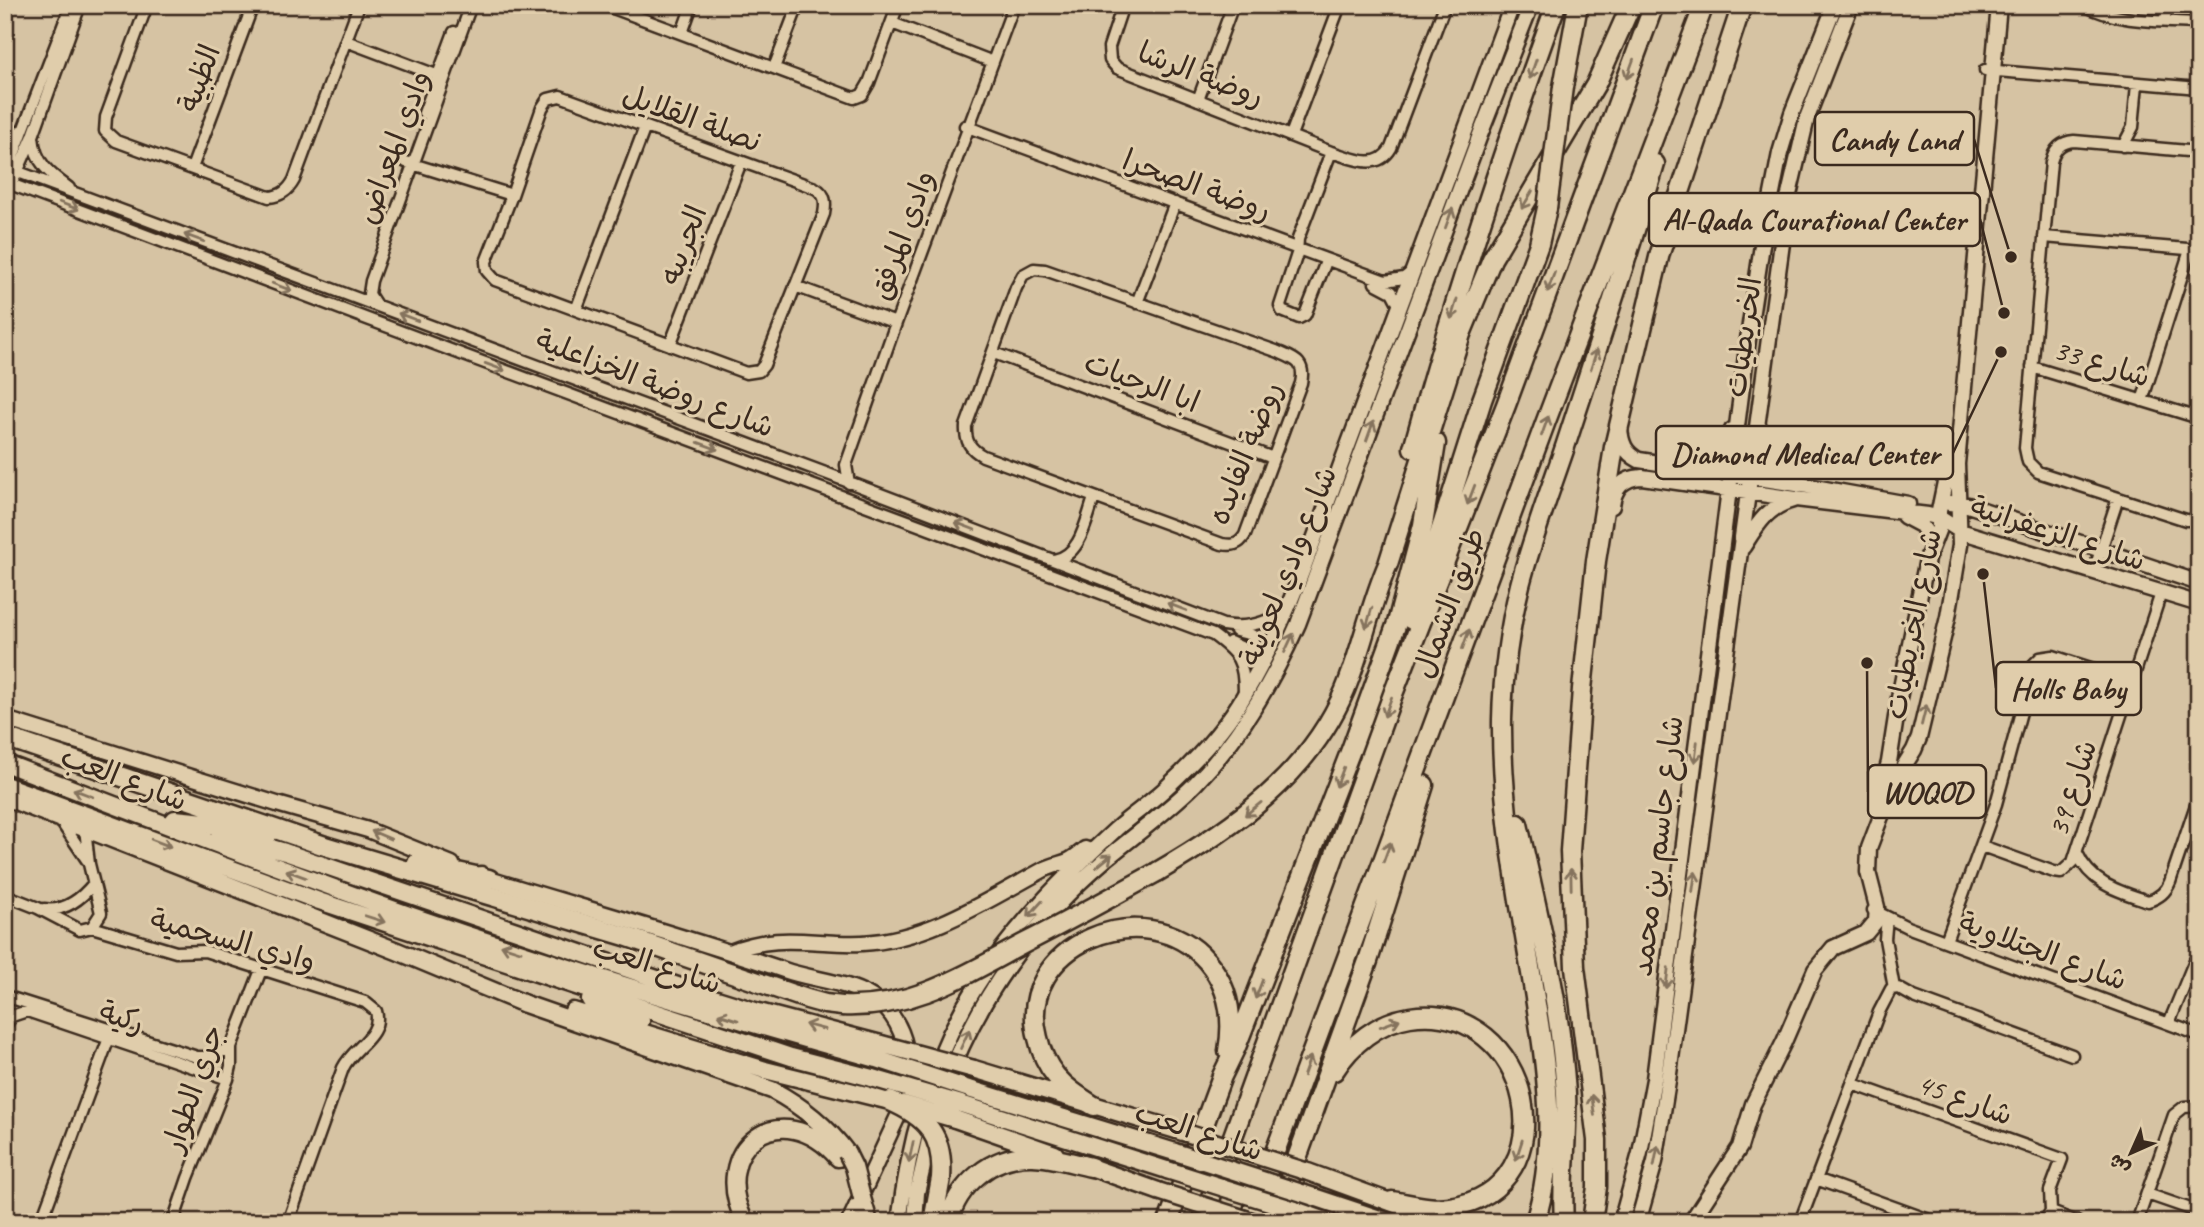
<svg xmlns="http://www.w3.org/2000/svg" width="2204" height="1227" viewBox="0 0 2204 1227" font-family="Caveat,'Playpen Sans Arabic',sans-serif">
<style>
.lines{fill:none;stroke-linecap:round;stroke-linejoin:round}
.street-casing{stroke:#3b2a1e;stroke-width:15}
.secondary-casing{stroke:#3b2a1e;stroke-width:19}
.primary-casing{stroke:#3b2a1e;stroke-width:21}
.highway-casing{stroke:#3b2a1e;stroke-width:23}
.street{stroke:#e0cdab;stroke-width:10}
.secondary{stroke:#e0cdab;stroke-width:14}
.primary{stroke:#e0cdab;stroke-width:16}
.highway{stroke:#e0cdab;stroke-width:18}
.primary-bridge-casing{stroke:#3b2a1e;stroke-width:21;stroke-linecap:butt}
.highway-bridge-casing{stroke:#3b2a1e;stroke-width:23;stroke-linecap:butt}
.primary-bridge{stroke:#e0cdab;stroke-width:16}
.highway-bridge{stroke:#e0cdab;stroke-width:18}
.oneway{stroke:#85735d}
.labels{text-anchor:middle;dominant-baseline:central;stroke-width:6;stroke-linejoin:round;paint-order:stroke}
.street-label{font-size:30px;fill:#3b2a1e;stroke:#e0cdab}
.leader{fill:none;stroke:#3b2a1e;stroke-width:2.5}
.callout-dot{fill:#3b2a1e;stroke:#e0cdab;stroke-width:2.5}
.callout{fill:#e0cdab;stroke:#3b2a1e;stroke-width:2.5}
.callout-label{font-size:32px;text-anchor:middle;font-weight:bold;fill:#3b2a1e}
</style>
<rect width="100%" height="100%" fill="#d6c3a3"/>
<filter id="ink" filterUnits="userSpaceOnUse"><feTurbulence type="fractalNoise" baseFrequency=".0143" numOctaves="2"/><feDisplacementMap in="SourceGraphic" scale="14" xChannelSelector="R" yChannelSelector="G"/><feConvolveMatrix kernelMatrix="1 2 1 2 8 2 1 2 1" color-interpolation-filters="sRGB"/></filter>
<g filter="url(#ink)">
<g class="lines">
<defs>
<path id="street" d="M147,5L106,117L105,131L116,141L269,197C281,196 288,191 294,180L359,5
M605,5L854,98L862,95L869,83L898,5
M1123,5L1109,47L1110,60L1117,68L1331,152C1352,158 1377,172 1391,148L1445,5
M2084,5C2117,23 2162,21 2199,23
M2165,21L2166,5
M892,23L993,62
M682,33L692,5
M346,41L444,78
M774,68L798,5
M1985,70L2199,88
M560,96L815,188C826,194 826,203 824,214L764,365L759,371L746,373L495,280L487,271L486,262L512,195L542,108L548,99Z
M1198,100L1233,5
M424,113L454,32
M965,126L1385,281L1404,278L1413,271
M1291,135L1340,5
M33,137C35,163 50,174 69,188
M5,146L22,130
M2123,146L2133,127L2137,84
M2199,152L2074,141C2061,142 2054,149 2051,162L2025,448L2028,462L2038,472L2186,520H2199
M406,162L512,195
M5,167L828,474L1223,625C1247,629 1267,624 1286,609
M192,168L253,5
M6,175L71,5
M15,177L33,136L80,5
M5,182L370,320L1213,635C1239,654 1244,661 1244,693
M2044,237L2199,250
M1325,264L1305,315L1299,318L1282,311L1280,306L1297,254L1298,239L1331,152
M1034,269L1045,270L1276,351C1294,359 1306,361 1301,383L1245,535C1239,545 1232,546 1222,544L983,456C970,449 965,441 966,426L1016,288L1023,275Z
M1375,283L1392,292L1400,307
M795,286L896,323
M1137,303L1175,203
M376,305L369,294L371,281L471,5
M576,310L645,127
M670,345L741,162
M994,353L1273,458
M2032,367L2199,418
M2142,401L2190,250
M849,483L846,465L896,323L1014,5
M1054,560C1081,556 1086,520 1094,498
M2094,571L2118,498
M1230,642L1247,650L1255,644L1252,635L1236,631
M60,820L87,860
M1982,846L2054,872L2061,873L2073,862L2161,593
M2077,853C2091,884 2118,891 2148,901C2159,898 2166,892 2170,882L2199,796
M5,895L38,908L80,930L92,927L101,913L89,864L85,828
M44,909C65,912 82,898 94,883
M1873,910L1907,927L2199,1035
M1887,917L1885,939L1894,988
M92,927L176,952L205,951L365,1002L376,1011C383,1036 353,1047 343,1068L288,1222
M1946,941L1996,804L2034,664L2040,658L2053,656L2131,681
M5,996L197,1057H211L231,1047
M2169,1023L2195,960
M5,1026L12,1016L27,1011L228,1079
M1853,1084L2062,1159L2050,1191L2051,1212L2043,1222
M1816,1179L1935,1222
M2147,1194L2199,1212
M2051,1212L2077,1222
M41,1222L109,1038
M173,1222L188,1178L228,1079L231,1066V1047L261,970
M1800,1222L1879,1012L1891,989L1898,988L1914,997L2072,1055
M2137,1222L2174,1115L2184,1107L2199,1106"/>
<path id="secondary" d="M1758,425C1771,449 1769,466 1796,481
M1620,428C1621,443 1625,453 1639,460L1803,485L1908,504
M1694,469C1714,461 1725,451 1732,430
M1949,503L1968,505L2199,583
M1612,506C1614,488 1623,478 1642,477L1796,499L1928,515L1940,518L1960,531L2199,604
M1904,516L1921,525L1933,542
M1743,547C1757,525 1767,507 1793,500
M5,719L277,804L368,830L452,864
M1880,795L1889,762L1899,698L1927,559L1939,528V511L1945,482L1949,446
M481,874L489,879C587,909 687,937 784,970C815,981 852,981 879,1002C902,1021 909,1050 908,1079
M730,952C779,932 813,945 862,943C928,940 986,901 1043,870C1051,866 1060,864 1068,861C1074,858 1080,853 1085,849
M944,1091C975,1001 1033,921 1106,859C1136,834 1167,812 1195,784C1240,738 1272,683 1298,624L1480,135L1531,5
M849,1222L899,1114L904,1099
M899,1222C909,1140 932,1055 977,985C1014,926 1064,877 1116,829C1133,814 1153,801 1169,785C1197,759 1226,728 1245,694C1291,616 1317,528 1349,443C1404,297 1458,151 1512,5
M915,1222L917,1193L932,1127
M1621,1222L1640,1153L1654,1079L1750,324L1762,245L1780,153L1792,113L1835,5
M1638,1222L1655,1162L1668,1081L1788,199L1807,118L1851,5
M1691,1222L1740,1147L1753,1104L1784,1042L1815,970L1833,948L1866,933L1876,921L1877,907L1868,872L1869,848L1894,782L1914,750L1919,738L1948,617L1960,545L1957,464L1999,5"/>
<path id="primary" d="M5,763C140,815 275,868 412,916C565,969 721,1016 877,1059
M5,785L319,901L791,1057L872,1078
M5,797L397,951L525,1004L772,1090C802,1106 826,1125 847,1153
M220,833L285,852L707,996L755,1011L881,1044
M590,1000L641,1021
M573,1011L765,1070L890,1101
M974,1069L1183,1132
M969,1089L1175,1152
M961,1104L1167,1170
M955,1119L1055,1154
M1079,1163L1158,1191
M1308,1172L1445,1222
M1302,1193L1389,1222
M862,1198L869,1222
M1295,1210L1329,1222
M745,1222C707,1149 780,1092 838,1158"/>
<path id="highway" d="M1563,87L1578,5
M1413,448C1454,298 1503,151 1556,5
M1412,620L1482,400L1539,244L1547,208
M5,737L325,846L625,936L807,999L825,1004L842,1006
M175,820L205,823L267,836
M1518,824C1538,912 1560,1002 1566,1093C1568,1136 1561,1179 1564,1222
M417,863L489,879
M1157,872C1233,828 1309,775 1345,690C1362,649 1370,605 1388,564L1461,334L1492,259L1596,84L1631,5
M1334,1071C1351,1044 1378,1022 1410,1017C1533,1000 1572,1189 1450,1207C1431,1210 1411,1204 1392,1201
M1094,1106C1080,1097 1067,1089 1056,1076C1047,1065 1041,1052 1038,1038C1013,946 1146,890 1207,961C1229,987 1234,1018 1228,1051
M933,1222L941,1178
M948,1222C958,1184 992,1155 1032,1156C1051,1156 1072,1163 1091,1167
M1168,1222L1222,1076L1236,1047L1352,747L1397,623L1423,525L1436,443
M1202,1222L1393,694L1506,405L1654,5
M1249,1222L1546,421L1704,5
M1274,1222L1368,961L1424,785
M1535,1222C1560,1141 1545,1060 1532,979C1518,893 1501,807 1502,719C1503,674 1509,629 1520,585C1532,539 1549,494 1564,450C1595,355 1627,260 1655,164
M1592,1222L1597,1187V1140L1575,967L1570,851L1582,689L1596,561L1614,447L1660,253L1742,5"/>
</defs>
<use href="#street" class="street-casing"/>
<use href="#secondary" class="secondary-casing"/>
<use href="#primary" class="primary-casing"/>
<use href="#highway" class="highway-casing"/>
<use href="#street" class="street"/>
<use href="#secondary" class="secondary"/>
<use href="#primary" class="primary"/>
<use href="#highway" class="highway"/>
<defs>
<path id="primary-bridge" d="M881,1044L974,1069
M877,1059L969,1089
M872,1078L961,1104
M903,1104L955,1119
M1183,1132L1308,1172
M1175,1152L1302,1193
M847,1153L854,1167L862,1198
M1167,1170L1295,1210
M1158,1191L1255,1222"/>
<path id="highway-bridge" d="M1547,208L1563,87
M842,1006C912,1009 963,976 1023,944C1068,921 1112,897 1157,872
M890,1101C927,1117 944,1136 941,1178"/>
</defs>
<use href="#primary-bridge" class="primary-bridge-casing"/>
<use href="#highway-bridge" class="highway-bridge-casing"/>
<use href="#primary-bridge" class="primary-bridge"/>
<use href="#highway-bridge" class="highway-bridge"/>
</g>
<defs><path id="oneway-shaft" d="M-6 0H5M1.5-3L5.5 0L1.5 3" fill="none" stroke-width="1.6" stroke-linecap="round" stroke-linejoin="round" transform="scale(1.75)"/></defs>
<g class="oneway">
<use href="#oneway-shaft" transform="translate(1533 69) rotate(109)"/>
<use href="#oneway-shaft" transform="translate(1630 69) rotate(110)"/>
<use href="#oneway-shaft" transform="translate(1527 200) rotate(121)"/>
<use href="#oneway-shaft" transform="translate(69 206) rotate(21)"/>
<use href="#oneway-shaft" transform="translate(1449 218) rotate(-70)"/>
<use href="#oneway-shaft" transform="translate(194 238) rotate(-160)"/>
<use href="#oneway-shaft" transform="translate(1551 282) rotate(110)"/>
<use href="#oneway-shaft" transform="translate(282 287) rotate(21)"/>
<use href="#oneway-shaft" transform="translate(1454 309) rotate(107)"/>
<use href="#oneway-shaft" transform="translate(408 317) rotate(-159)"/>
<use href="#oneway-shaft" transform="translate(1594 359) rotate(-72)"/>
<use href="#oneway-shaft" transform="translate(495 367) rotate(20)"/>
<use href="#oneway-shaft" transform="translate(1545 426) rotate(-70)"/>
<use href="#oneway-shaft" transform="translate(1370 431) rotate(-70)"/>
<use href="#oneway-shaft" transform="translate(708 446) rotate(20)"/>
<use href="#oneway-shaft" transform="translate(1471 495) rotate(111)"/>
<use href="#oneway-shaft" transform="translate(965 526) rotate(-159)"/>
<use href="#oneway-shaft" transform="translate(1177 607) rotate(-159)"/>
<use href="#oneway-shaft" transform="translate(1369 618) rotate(106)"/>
<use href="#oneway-shaft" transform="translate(1466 639) rotate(-70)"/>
<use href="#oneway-shaft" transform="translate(1289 643) rotate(-65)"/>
<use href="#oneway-shaft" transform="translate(1388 707) rotate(110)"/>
<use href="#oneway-shaft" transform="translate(1924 715) rotate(-76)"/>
<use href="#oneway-shaft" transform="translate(1696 752) rotate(97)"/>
<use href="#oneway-shaft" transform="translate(1340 777) rotate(111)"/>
<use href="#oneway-shaft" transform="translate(83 793) rotate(-159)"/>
<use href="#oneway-shaft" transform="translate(1253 809) rotate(141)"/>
<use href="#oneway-shaft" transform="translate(381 835) rotate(-157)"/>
<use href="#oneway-shaft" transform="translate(161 843) rotate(21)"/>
<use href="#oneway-shaft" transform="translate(1387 852) rotate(-70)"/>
<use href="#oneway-shaft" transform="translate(1104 861) rotate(-40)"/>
<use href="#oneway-shaft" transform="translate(296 874) rotate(-160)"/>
<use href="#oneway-shaft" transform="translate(1571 879) rotate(-91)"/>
<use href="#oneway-shaft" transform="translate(1694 882) rotate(-82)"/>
<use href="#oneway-shaft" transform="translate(1035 909) rotate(132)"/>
<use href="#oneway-shaft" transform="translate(375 919) rotate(18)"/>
<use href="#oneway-shaft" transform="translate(511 948) rotate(-162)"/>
<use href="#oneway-shaft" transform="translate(1667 978) rotate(97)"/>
<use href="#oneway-shaft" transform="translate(1259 989) rotate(111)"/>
<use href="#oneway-shaft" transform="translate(728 1017) rotate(-163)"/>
<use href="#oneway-shaft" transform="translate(1390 1023) rotate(-20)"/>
<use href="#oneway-shaft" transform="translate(815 1027) rotate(-165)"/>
<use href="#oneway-shaft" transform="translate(965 1039) rotate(-65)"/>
<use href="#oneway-shaft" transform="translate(1307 1066) rotate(-70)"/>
<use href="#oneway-shaft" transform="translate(1593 1105) rotate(-98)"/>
<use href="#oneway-shaft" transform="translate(1519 1150) rotate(108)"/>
<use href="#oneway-shaft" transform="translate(911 1152) rotate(102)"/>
<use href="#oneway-shaft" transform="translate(1656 1156) rotate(-79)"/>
</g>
</g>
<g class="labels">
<g class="street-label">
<text transform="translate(1201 74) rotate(21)">روضة الرشا</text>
<text transform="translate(199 78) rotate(-69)">الظبية</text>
<text transform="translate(692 118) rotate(20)">نصلة القلايل</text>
<text transform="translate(393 147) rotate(-70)">وادي المعراض</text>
<text transform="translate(1197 185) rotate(20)">روضة الصحرا</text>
<text transform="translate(902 235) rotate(-70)">وادي المرفق</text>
<text transform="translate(683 245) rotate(-69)">الجريبه</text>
<text transform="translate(1743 337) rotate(-82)">الخريطيات</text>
<text transform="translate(2102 363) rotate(17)">شارع 33</text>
<text transform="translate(1142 382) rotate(21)">ابا الرحيات</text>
<text transform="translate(655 383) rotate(21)">شارع روضة الخزاعلية</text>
<text transform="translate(1245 453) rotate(-68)">روضة الفايده</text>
<text transform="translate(2058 533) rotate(18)">شارع الزعفرانية</text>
<text transform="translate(1288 566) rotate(-68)">شارع وادي لعوينة</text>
<text transform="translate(1449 603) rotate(-70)">طريق الشمال</text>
<text transform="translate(1913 624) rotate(-79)">شارع الخريطيات</text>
<text transform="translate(124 778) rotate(21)">شارع العب</text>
<text transform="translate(2072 788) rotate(-72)">شارع 39</text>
<text transform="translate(1657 846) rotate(-83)">شارع جاسم بن محمد</text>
<text transform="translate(233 940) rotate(15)">وادي السحمية</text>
<text transform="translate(2043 951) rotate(20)">شارع الجتلاوية</text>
<text transform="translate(657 965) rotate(17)">شارع العب</text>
<text transform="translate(122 1017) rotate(19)">ركية</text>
<text transform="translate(193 1088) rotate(-71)">جري الطوار</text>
<text transform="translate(1965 1099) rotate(20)">شارع 45</text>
<text transform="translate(1199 1131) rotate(18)">شارع العب</text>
</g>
</g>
<path class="leader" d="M2011 257L1974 139M2004 313L1980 219M2001 352L1953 453M1983 574L1996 688M1867 663L1868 792"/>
<g class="callout-dot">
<circle cx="2011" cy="257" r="7"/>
<circle cx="2004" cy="313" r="7"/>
<circle cx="2001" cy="352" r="7"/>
<circle cx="1983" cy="574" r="7"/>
<circle cx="1867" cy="663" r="7"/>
</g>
<g class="callout">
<rect x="1815" y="112" width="159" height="53" rx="7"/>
<rect x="1649" y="193" width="331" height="53" rx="7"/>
<rect x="1656" y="426" width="297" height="53" rx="7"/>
<rect x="1996" y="662" width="145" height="53" rx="7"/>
<rect x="1868" y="765" width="118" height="53" rx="7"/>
</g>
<g class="callout-label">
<text x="1894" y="150">Candy Land</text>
<text x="1814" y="230">Al-Qada Courational Center</text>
<text x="1805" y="464">Diamond Medical Center</text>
<text x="2068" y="699">Holls Baby</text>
<text x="1927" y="803">WOQOD</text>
</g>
<rect width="2204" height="1227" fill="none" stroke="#e0cdab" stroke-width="28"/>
<rect x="14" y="14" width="2176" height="1199" fill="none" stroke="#3b2a1e" stroke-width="2.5" filter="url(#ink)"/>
<g transform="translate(2131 1153) rotate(225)" stroke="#e0cdab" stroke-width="5" paint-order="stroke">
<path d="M0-5L12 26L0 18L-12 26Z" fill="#3b2a1e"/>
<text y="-10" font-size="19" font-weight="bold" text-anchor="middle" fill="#3b2a1e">ش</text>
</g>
</svg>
